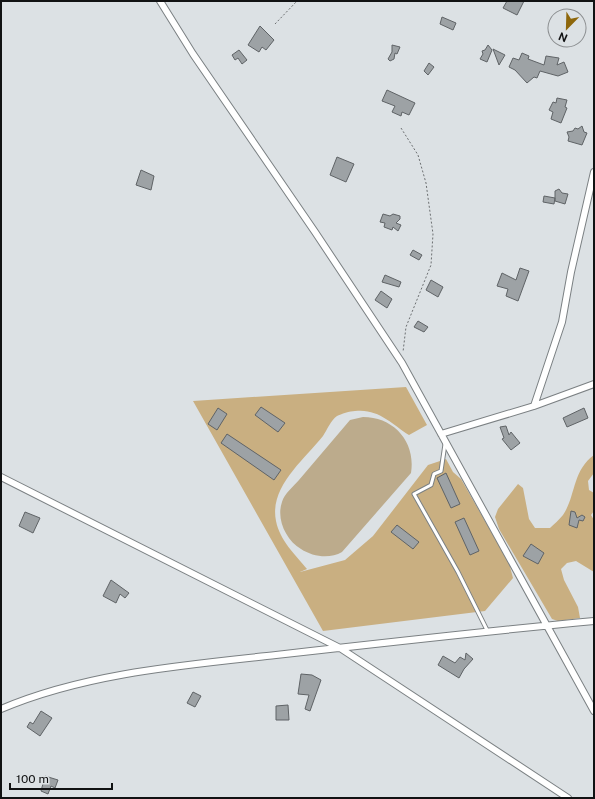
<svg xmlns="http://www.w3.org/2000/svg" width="595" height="799" viewBox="0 0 595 799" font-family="'Public Sans',sans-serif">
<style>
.green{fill:#bcab8c}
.forest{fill:#c9af81}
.building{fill:#9da2a5;stroke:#5f6366}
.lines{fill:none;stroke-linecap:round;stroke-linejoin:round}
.lane-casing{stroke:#7b8083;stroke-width:5}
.street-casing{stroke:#7b8083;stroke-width:8}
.path{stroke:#6c6f71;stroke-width:1;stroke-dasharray:2 2;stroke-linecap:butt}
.lane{stroke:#fff;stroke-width:3}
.street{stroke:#fff;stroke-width:6}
</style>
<rect width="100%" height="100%" fill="#dce1e4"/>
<path class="green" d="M363,417C394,417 416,442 411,473L342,552C330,559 313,557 301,549C286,540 276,519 282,502C284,494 294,486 299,480C316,460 333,440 350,420Z"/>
<path class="forest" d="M406,387L427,425L409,435C392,424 378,408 355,411C350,411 341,414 337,416C331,420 327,430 323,436C304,460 269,487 276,521C280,541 295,554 307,569L300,572L345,560L373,536L428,465L446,459L453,472L461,479L509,563L513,578L485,611L323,631L193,401Z
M594,455V473L588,481L589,490L594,493V511L591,515L594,520V572L576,561L567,563L561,569L564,580L578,607L580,618L558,621L552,619L499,529L495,517L498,509L518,484L523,488L529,519L535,528H550C554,524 559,520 563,515C576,496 572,471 594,455Z"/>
<path class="building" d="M507,1H524L517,15L503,8Z
M442,17L456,23L453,30L440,24Z
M260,26L274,40L266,50L262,47L259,52L248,45Z
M392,45L400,47L397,54L395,53L394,59L390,61L388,59L392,52Z
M488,45L492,50L487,62L480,59L483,54L482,51L485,50Z
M493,49L505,55L499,65Z
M239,50L247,60L242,64L238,58L235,60L232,55Z
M522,53L529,56L528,59L544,65L546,56L559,58L557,65L564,62L568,72L558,76L540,71L537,78L534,77L527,83L515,70L509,67L513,58L519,60Z
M429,63L434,67L428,75L424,71Z
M387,90L415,103L409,115L402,112L401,116L392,112L395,106L382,101Z
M557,98L567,100L565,107L567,108L561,123L551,119L553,112L549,110L553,102L556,103Z
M582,126L584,132L587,133L582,145L568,141L569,137L567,132L573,131L575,128L578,129Z
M337,157L354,164L346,182L330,175Z
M141,170L154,176L151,190L136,185Z
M559,189L562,193L568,194L565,204L555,201V191Z
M544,196L555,198L554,204L543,202Z
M383,214L390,216L393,214L400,216V219L396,223L401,225L398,231L393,227L392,230L384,227L385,223L380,222Z
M413,250L422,255L419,260L410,255Z
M520,268L529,271L518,301L506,296L508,289L497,286L502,273L516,280Z
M385,275L401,282L399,287L382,282Z
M431,280L443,287L438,297L426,290Z
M381,291L392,299L387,308L375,300Z
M418,321L428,327L424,332L414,327Z
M261,407L285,423L278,432L255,415Z
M218,408L227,414L217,430L208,424Z
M584,408L588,418L567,427L563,418Z
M506,426L509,435L511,432L520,443L511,450L502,439L504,438L500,427Z
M227,434L281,470L274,480L221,443Z
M446,473L460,504L451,508L437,478Z
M571,511L575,512L577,518L582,515L585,517L583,521L579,520L577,528L569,525Z
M25,512L40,518L33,533L19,526Z
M464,518L479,551L470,555L455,522Z
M397,525L419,542L413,549L391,532Z
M531,544L544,553L538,564L523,556Z
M111,580L129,593L125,598L120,594L116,603L103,596Z
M466,653L473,659L464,669L459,678L438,665L443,656L455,663L460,657L465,660Z
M301,674L312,675L321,680L310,711L305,709L309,695L298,694Z
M193,692L201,696L195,707L187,703Z
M288,705L289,720H276V706Z
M41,711L52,718L40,736L27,727L30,722L33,724Z
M45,776L58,780L55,788L51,786L48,794L41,791Z"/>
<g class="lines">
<defs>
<path id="lane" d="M445,444L441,471L434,474L431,485L414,494L458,572L488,632"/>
<path id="street" d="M160,1L193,54L315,232L402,363L594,711
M534,406L562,322L571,272L594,172
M441,434L534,406L594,384
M1,477L340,648L568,798
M1,709C85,673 185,665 276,655C382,643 488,631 594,621"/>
</defs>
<use href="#lane" class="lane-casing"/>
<use href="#street" class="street-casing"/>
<path class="path" d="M275,24L297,1
M401,128L418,155L426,183L433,234L431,265L406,327L403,352"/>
<use href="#lane" class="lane"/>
<use href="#street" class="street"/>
</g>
<rect width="595" height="799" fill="none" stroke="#111213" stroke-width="4"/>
<g transform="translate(567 28) rotate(203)"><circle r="19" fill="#dce1e4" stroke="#8b8e90"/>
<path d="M0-3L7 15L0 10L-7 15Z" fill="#8e670b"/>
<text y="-6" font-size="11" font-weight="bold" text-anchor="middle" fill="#111213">N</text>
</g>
<path d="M10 783v6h102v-6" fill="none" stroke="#111213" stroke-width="2"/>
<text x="16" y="783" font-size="12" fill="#111213" stroke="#dce1e4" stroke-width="3" paint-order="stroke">100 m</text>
</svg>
